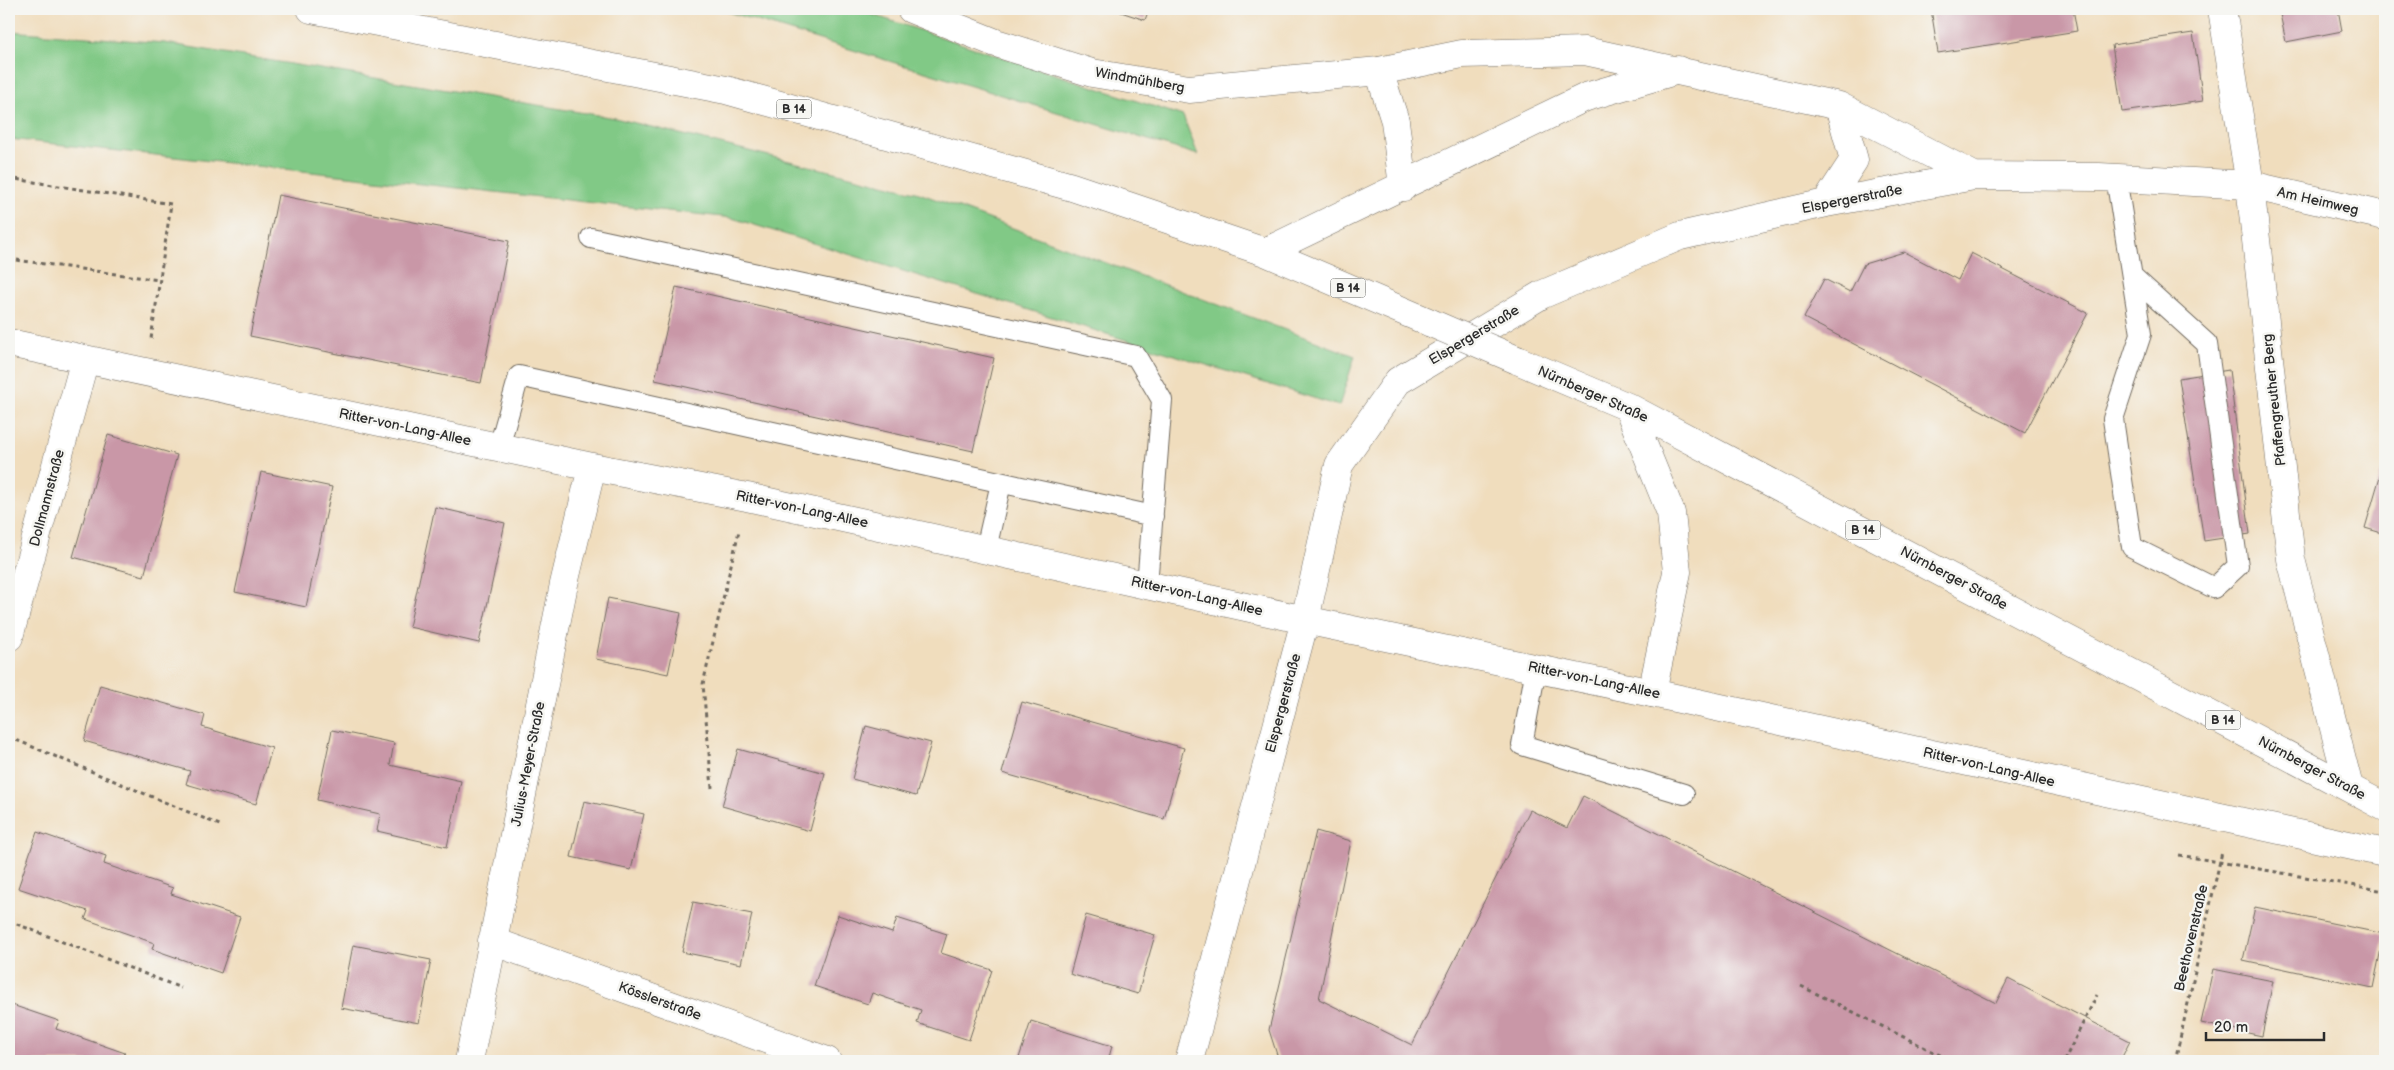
<svg xmlns="http://www.w3.org/2000/svg" width="2394" height="1070" viewBox="0 0 2394 1070" font-family="'Balsamiq Sans',sans-serif">
<style>
.green{fill:#81c986;stroke:#567a58}
.building{fill:#c997a7}
.lines{fill:none;stroke-linecap:round;stroke-linejoin:round}
.service-casing{stroke:#70695e;stroke-width:22}
.minor-casing{stroke:#70695e;stroke-width:29}
.primary-casing{stroke:#70695e;stroke-width:29}
.path{stroke:#70695e;stroke-width:3;stroke-dasharray:4 4;stroke-linecap:butt}
.service{stroke:#fff;stroke-width:20}
.minor{stroke:#fff;stroke-width:28}
.primary{stroke:#fff;stroke-width:28}
.primary-bridge-casing{stroke:#70695e;stroke-width:29;stroke-linecap:butt}
.primary-bridge{stroke:#fff;stroke-width:28}
.labels{text-anchor:middle;dominant-baseline:central;stroke-width:5;stroke-linejoin:round;paint-order:stroke}
.shield{fill:#f6f6f2;stroke:#686867;stroke-width:1}
.shield-label{font-size:12px;font-weight:bold;fill:#2b2b2b}
.street-label{font-size:14px;fill:#2b2b2b;stroke:#f6f6f2}
</style>
<rect width="100%" height="100%" fill="#f6f6f2"/>
<filter id="ink" filterUnits="userSpaceOnUse"><feTurbulence type="fractalNoise" baseFrequency=".02" numOctaves="2"/><feDisplacementMap in="SourceGraphic" scale="10" xChannelSelector="R" yChannelSelector="G"/><feConvolveMatrix kernelMatrix="1 2 1 2 8 2 1 2 1" color-interpolation-filters="sRGB"/></filter>
<filter id="wash" filterUnits="userSpaceOnUse"><feTurbulence type="fractalNoise" baseFrequency=".0096" numOctaves="4" result="noise"/><feDisplacementMap in="SourceGraphic" scale="20" xChannelSelector="R" yChannelSelector="G"/><feGaussianBlur stdDeviation="1.12" result="paint"/><feColorMatrix in="noise" values="0 0 0 0 0 0 0 0 0 0 0 0 0 0 0 0 0 1.4 0 .05"/><feComposite in="paint" operator="in"/></filter>
<g filter="url(#wash)">
<rect width="100%" height="100%" fill="#f0ddbd"/>
<path class="green" d="M718,9H855L1183,116L1198,155Z
M9,31L165,43L615,118L919,193L1355,356L1339,406L732,218L9,139Z"/>
<g id="blocks">
<path class="building" d="M1112,9H1149L1145,20Z
M1931,9H2073L2077,31L1938,53Z
M2279,9H2338L2342,31L2286,42Z
M2193,33L2203,101L2122,112L2112,45Z
M278,195L509,241L481,383L250,336Z
M1904,252L1958,280L1971,253L2088,313L2025,433L1804,318L1824,279L1850,292L1864,264Z
M676,287L994,358L973,451L655,380Z
M2229,370L2250,534L2204,541L2179,378Z
M108,435L177,455L144,576L73,557Z
M2385,459V534L2365,528Z
M261,472L332,487L306,607L235,592Z
M435,507L505,523L479,643L409,627Z
M608,598L681,613L668,674L596,659Z
M100,685L205,715L202,727L272,748L256,804L186,784L190,771L84,741Z
M1022,702L1184,748L1164,819L1002,773Z
M866,726L931,743L916,796L852,779Z
M332,730L394,743L390,765L461,781L447,847L377,831L380,814L317,800Z
M738,749L825,773L810,831L722,806Z
M1583,796L1996,1003L2008,979L2130,1041L2120,1061H1279L1269,1030L1316,831L1351,841L1319,999L1412,1045L1530,810L1567,828Z
M584,801L644,814L631,870L571,857Z
M37,832L106,856L104,864L173,888L171,894L240,917L221,973L152,949L154,943L85,919L88,911L18,888Z
M693,902L752,914L741,964L682,952Z
M2255,907L2384,934L2373,988L2243,960Z
M838,915L892,933L897,918L947,934L941,953L992,970L969,1040L917,1023L921,1010L872,993L868,1004L814,986Z
M1086,915L1155,935L1138,994L1070,974Z
M353,945L431,960L419,1023L341,1008Z
M2213,969L2273,981L2262,1036L2201,1023Z
M9,1004L59,1021L56,1029L125,1053L123,1059L129,1061H9Z
M1031,1021L1112,1046L1108,1061H1018Z"/>
</g>
</g>
<g filter="url(#ink)">
<use href="#blocks" fill-opacity="0" stroke="#70695e" stroke-width="1"/>
<g class="lines">
<defs>
<path id="service" d="M2116,177L2141,334L2113,419L2132,547L2214,588L2238,566L2207,344L2133,277
M591,238L1136,356L1162,400L1147,585
M499,447L519,376L1153,516
M986,549L1001,483
M1536,668L1522,745L1684,794"/>
<path id="minor" d="M911,9L996,43L1092,73L1189,89L1379,71L1462,54L1585,51L1839,106L1974,176
M2222,9L2250,185L2291,559L2349,787
M1826,203L1854,160L1839,106
M9,343L592,467L747,497L1305,620L1652,693L2385,853
M9,637L85,359
M492,941L827,1061
M469,1061L564,584L592,467
M1189,1061L1305,620L1339,465L1398,381L1541,295L1680,236L1826,203L1974,176L2099,177L2250,185L2385,216"/>
<path id="primary" d="M311,9L726,90L1072,187L1265,252L1431,323
M1379,71L1395,121L1403,187
M1265,252L1586,97L1678,70
M1517,360L1628,407L2385,807
M1628,407L1671,513L1677,572L1652,693"/>
</defs>
<use href="#service" class="service-casing"/>
<use href="#minor" class="minor-casing"/>
<use href="#primary" class="primary-casing"/>
<path class="path" d="M9,178L171,204L151,339
M9,259L159,280
M9,737L222,826
M712,788L703,684L739,531
M2179,855L2385,891
M9,921L181,988
M1801,986L1952,1061
M2064,1061L2097,995
M2175,1061L2222,852"/>
<use href="#service" class="service"/>
<use href="#minor" class="minor"/>
<use href="#primary" class="primary"/>
<defs>
<path id="primary-bridge" d="M1431,323L1517,360"/>
</defs>
<use href="#primary-bridge" class="primary-bridge-casing"/>
<use href="#primary-bridge" class="primary-bridge"/>
</g>
</g>
<g class="labels">
<g class="shield">
<rect x="776.5" y="99.5" width="35" height="19" rx="4"/>
<rect x="1330.5" y="278.5" width="35" height="19" rx="4"/>
<rect x="1845.5" y="520.5" width="35" height="19" rx="4"/>
<rect x="2205.5" y="710.5" width="35" height="19" rx="4"/>
</g>
<g class="shield-label">
<text x="794" y="109">B 14</text>
<text x="1348" y="288">B 14</text>
<text x="1863" y="530">B 14</text>
<text x="2223" y="720">B 14</text>
</g>
<g class="street-label">
<text transform="translate(1140 80) rotate(10)">Windmühlberg</text>
<text transform="translate(1852 199) rotate(-11)">Elspergerstraße</text>
<text transform="translate(2318 201) rotate(13)">Am Heimweg</text>
<text transform="translate(1474 335) rotate(-31)">Elspergerstraße</text>
<text transform="translate(1593 394) rotate(24)">Nürnberger Straße</text>
<text transform="translate(2274 400) rotate(-96)">Pfaffengreuther Berg</text>
<text transform="translate(405 427) rotate(12)">Ritter-von-Lang-Allee</text>
<text transform="translate(47 498) rotate(-75)">Dollmannstraße</text>
<text transform="translate(802 509) rotate(12)">Ritter-von-Lang-Allee</text>
<text transform="translate(1954 578) rotate(28)">Nürnberger Straße</text>
<text transform="translate(1197 596) rotate(13)">Ritter-von-Lang-Allee</text>
<text transform="translate(1594 680) rotate(12)">Ritter-von-Lang-Allee</text>
<text transform="translate(1283 703) rotate(-75)">Elspergerstraße</text>
<text transform="translate(528 764) rotate(-79)">Julius-Meyer-Straße</text>
<text transform="translate(1989 767) rotate(13)">Ritter-von-Lang-Allee</text>
<text transform="translate(2312 768) rotate(28)">Nürnberger Straße</text>
<text transform="translate(2191 938) rotate(-77)">Beethovenstraße</text>
<text transform="translate(660 1001) rotate(20)">Kösslerstraße</text>
</g>
</g>
<rect width="2394" height="1070" fill="none" stroke="#f6f6f2" stroke-width="30"/>
<path d="M2206 1032v8h118v-8" fill="none" stroke="#2b2b2b" stroke-width="2.5"/>
<text x="2214" y="1032" font-size="15" fill="#2b2b2b" stroke="#f6f6f2" stroke-width="4" paint-order="stroke">20 m</text>
</svg>
